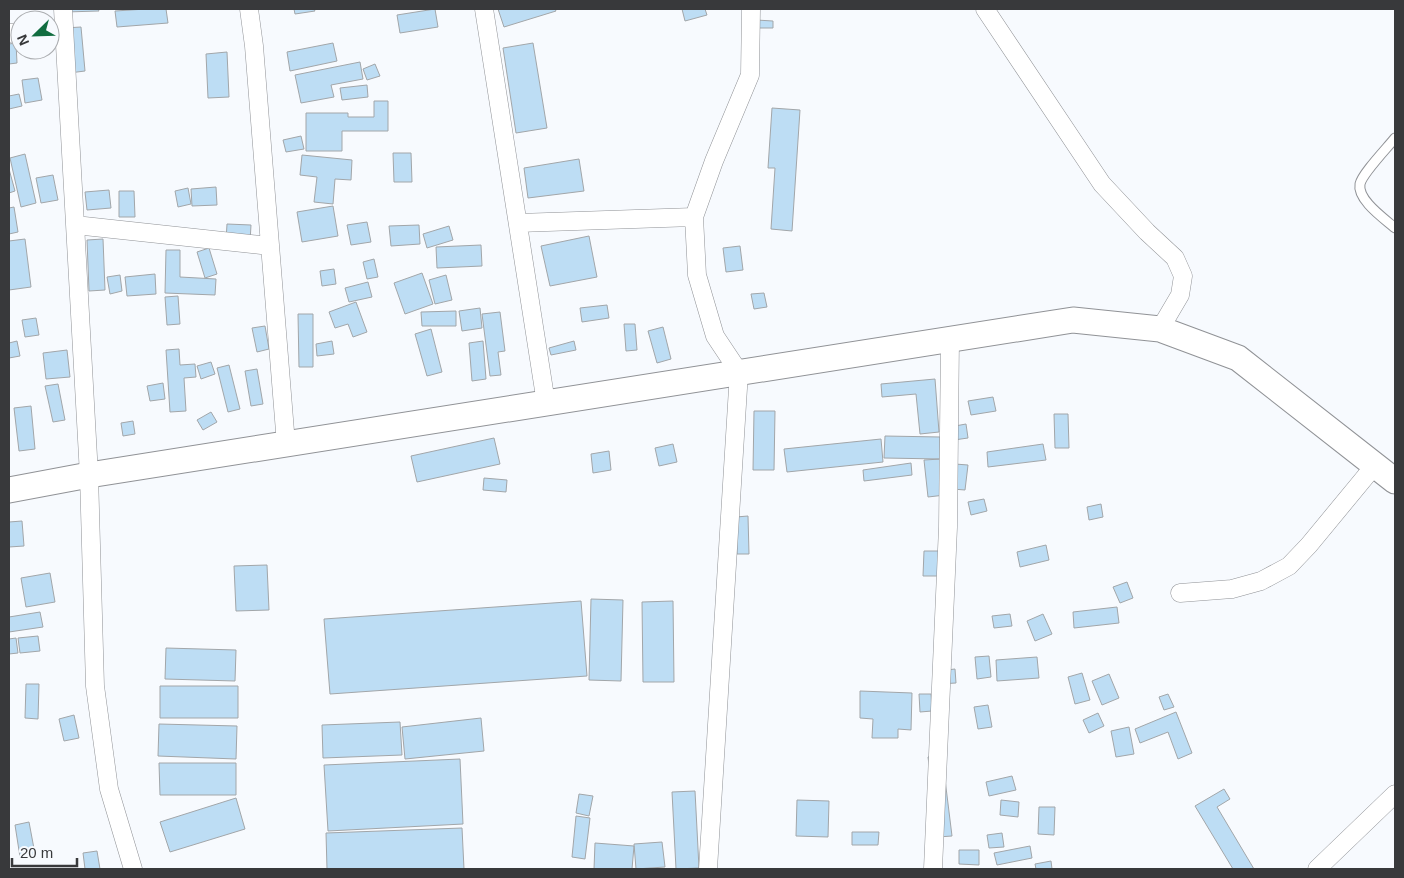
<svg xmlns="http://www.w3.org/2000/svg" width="1404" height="878" viewBox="0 0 1404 878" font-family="Arial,sans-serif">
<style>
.building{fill:#bdddf4;stroke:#a2a6a9}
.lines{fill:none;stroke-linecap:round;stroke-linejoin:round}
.lane-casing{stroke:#909296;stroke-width:11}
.street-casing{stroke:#909296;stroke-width:19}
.secondary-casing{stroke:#909296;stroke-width:27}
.lane{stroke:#fff;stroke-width:9}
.street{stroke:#fff;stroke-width:18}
.secondary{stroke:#fff;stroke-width:25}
</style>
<rect width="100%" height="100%" fill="#f7fafe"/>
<path class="building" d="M65,9H98L99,11L65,12Z
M146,9H166L168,23L117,27L115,11Z
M294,9H314L315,11L295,14Z
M435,9L438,27L400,33L397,15Z
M498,9H555L556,11L504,27Z
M682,9H705L707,15L685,21Z
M756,20L773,21V28H755Z
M81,27L85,71L69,73L65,28Z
M16,43L17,63L9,64V44Z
M333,43L337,61L290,71L287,52Z
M533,43L547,128L516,133L503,48Z
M227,52L229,97L208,98L206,54Z
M360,62L363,79L331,85L334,97L301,103L295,75Z
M375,64L380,76L367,80L363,69Z
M38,78L42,100L25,103L22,80Z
M367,85L368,97L342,100L340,88Z
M19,94L22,106L9,109V96Z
M374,101H388V131H342V151H306V113H348V117H374Z
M772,108L800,110L792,231L771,229L775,168H768Z
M301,136L304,149L286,152L283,140Z
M393,153H411L412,182H394Z
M25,154L36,203L21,207L10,158Z
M302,155L352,160L351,180L335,179L333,204L314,202L317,177L300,175Z
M579,159L584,191L528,198L524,168Z
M9,169L15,191L9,193Z
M53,175L58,200L41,203L36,178Z
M216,187L217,205L192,206L191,189Z
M188,188L191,204L178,207L175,191Z
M109,190L111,208L87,210L85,192Z
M119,191H134L135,217H119Z
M333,206L338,236L302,242L297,212Z
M14,207L18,232L9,234V208Z
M367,222L371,242L351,245L347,225Z
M227,224L251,225L250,242L226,240Z
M419,225L420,244L391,246L389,226Z
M449,226L453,240L427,248L423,234Z
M589,236L597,277L550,286L541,246Z
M25,239L31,287L9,290V241Z
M103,239L105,290L89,291L87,240Z
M481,245L482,266L437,268L436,247Z
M740,246L743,270L726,272L723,248Z
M209,248L217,274L205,278L197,252Z
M166,250H180V277L216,279L215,295L165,293Z
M374,259L378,277L367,279L363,262Z
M334,269L336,284L322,286L320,271Z
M422,273L433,304L405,314L394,283Z
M155,274L156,294L127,296L125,277Z
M120,275L122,291L110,294L107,277Z
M446,275L452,300L435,304L429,280Z
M368,282L372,297L349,302L345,288Z
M764,293L767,307L754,309L751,294Z
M178,296L180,324L167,325L165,297Z
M356,302L367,332L353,337L348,324L335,328L329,312Z
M607,305L609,318L582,322L580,308Z
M480,308L482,328L462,331L459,311Z
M456,311V326H422L421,312Z
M500,312L505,351L498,352L501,375L490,376L482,314Z
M298,314H313V367H299Z
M36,318L39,335L25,337L22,320Z
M624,324H635L637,350L626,351Z
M265,326L269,349L257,352L252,328Z
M663,327L671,359L657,363L648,331Z
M431,329L442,372L427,376L415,334Z
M17,341L20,356L9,358V343Z
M332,341L334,354L317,356L316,344Z
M483,341L486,379L472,381L469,343Z
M574,341L576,350L551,355L549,348Z
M179,349L180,365L195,364L196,377L184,378L186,411L170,412L166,350Z
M67,350L70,377L46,379L43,353Z
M211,362L215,374L201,379L197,366Z
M229,365L240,409L228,412L217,368Z
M257,369L263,404L251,406L245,371Z
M935,379L939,432L920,434L916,394L882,397L881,384Z
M163,383L165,399L150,401L147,386Z
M58,384L65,420L53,422L45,386Z
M993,397L996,411L971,415L968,401Z
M31,406L35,449L19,451L14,408Z
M754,411H775L774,470H753Z
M211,412L217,422L203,430L197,420Z
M1054,414H1068L1069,448H1055Z
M133,421L135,434L123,436L121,423Z
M966,424L968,438L947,441L944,428Z
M885,436L940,437V459L884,458Z
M494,438L500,464L417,482L411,456Z
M881,439L883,462L787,472L784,449Z
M673,444L677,462L659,466L655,448Z
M1043,444L1046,460L988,467L987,452Z
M609,451L611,470L593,473L591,454Z
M941,459L945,495L928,497L924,460Z
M911,463L912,475L864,481L863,470Z
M955,464L968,465L965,490L952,489Z
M484,478L507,480L506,492L483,490Z
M984,499L987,511L971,515L968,502Z
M1101,504L1103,517L1089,520L1087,507Z
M748,516L749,554H737L736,517Z
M22,521L24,546L9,547V522Z
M1046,545L1049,560L1020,567L1017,552Z
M924,551H942V576H923Z
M267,565L269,610L236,611L234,566Z
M50,573L55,602L26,607L21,578Z
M1127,582L1133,598L1120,603L1113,587Z
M591,599L623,600L621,681L589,680Z
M581,601L587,676L330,694L324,619Z
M673,601L674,682H643L642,602Z
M1117,607L1119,623L1074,628L1073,612Z
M40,612L43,627L9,632V617Z
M1010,614L1012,626L994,628L992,616Z
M1043,614L1052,634L1035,641L1027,621Z
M38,636L40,651L20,653L18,638Z
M16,638L18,653L9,654V639Z
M166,648L236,650L235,681L165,679Z
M989,656L991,677L977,679L975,657Z
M1037,657L1039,678L997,681L996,660Z
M955,669L956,683L939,684L938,671Z
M1082,673L1090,700L1075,704L1068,677Z
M1109,674L1119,698L1102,705L1092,681Z
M26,684H39L38,719L25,718Z
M160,686H238V718H160Z
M860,691L912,693L911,730L898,729V738H872L873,719L860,718Z
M919,694H931L932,711L920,712Z
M1168,694L1174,707L1164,710L1159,697Z
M988,705L992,727L978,729L974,707Z
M1176,712L1192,753L1178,759L1168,732L1140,743L1135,729Z
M1098,713L1104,726L1089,733L1083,720Z
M74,715L79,738L64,741L59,719Z
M481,718L484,751L405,759L402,727Z
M400,722L402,755L323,758L322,725Z
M159,724L237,726L236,759L158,756Z
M1129,727L1134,754L1116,757L1111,731Z
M942,755L952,836L938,837L928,757Z
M460,759L463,824L328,831L324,765Z
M159,763H236V795H160Z
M1012,776L1016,790L989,796L986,782Z
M1224,789L1230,799L1217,807L1254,869H1233L1195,806Z
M695,791L699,868L676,869L672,792Z
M579,794L593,796L589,816L576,813Z
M236,798L245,829L170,852L160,822Z
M797,800L829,801L828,837L796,836Z
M1001,800L1019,802L1018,817L1000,815Z
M1039,807H1055L1054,835L1038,834Z
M576,816L590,818L585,859L572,857Z
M29,822L35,854L20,857L15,825Z
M462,828L464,869H327L326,833Z
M852,832H879L878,845H852Z
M1002,833L1004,847L989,848L987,835Z
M662,842L665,867L636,869L634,844Z
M595,843L634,846L632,869H594Z
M1030,846L1032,858L997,865L994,853Z
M959,850H979V865L959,864Z
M97,851L100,869H85L83,853Z
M1051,861L1052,869H1036L1035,864Z"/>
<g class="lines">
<defs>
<path id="lane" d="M1395,138C1387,148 1362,174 1360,184C1357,200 1385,219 1395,228"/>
<path id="street" d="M63,9L89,475L95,686L109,789L133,869
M249,9L254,46L286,444
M484,9L546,403
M985,9L1102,184L1147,232L1175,258L1183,276L1180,295L1160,329
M9,33L20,32
M518,223L694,217
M75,225L270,246
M1180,593L1232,589L1261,581L1289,566L1309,545L1375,465
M708,869L739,372L715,336L697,275L694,217L714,161L750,75L751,9
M933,869L948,527L950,339
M1317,869L1395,794"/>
<path id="secondary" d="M9,490L89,475L1073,320L1160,329L1238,358L1395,481"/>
</defs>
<use href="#lane" class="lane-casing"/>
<use href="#street" class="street-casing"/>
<use href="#secondary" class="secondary-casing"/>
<use href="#lane" class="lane"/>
<use href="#street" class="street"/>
<use href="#secondary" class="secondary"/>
</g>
<rect width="1404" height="878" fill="none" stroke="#38393b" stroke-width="20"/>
<g transform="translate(35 35) rotate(247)"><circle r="24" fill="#f7fafe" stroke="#abadb0"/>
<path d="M0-4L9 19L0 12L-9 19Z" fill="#116d40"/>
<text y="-8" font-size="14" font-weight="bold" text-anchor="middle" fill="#38393b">N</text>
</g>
<path d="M12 858v8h65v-8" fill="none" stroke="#38393b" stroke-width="2.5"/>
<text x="20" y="858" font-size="15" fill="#38393b" stroke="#f7fafe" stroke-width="4" paint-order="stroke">20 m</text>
</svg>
